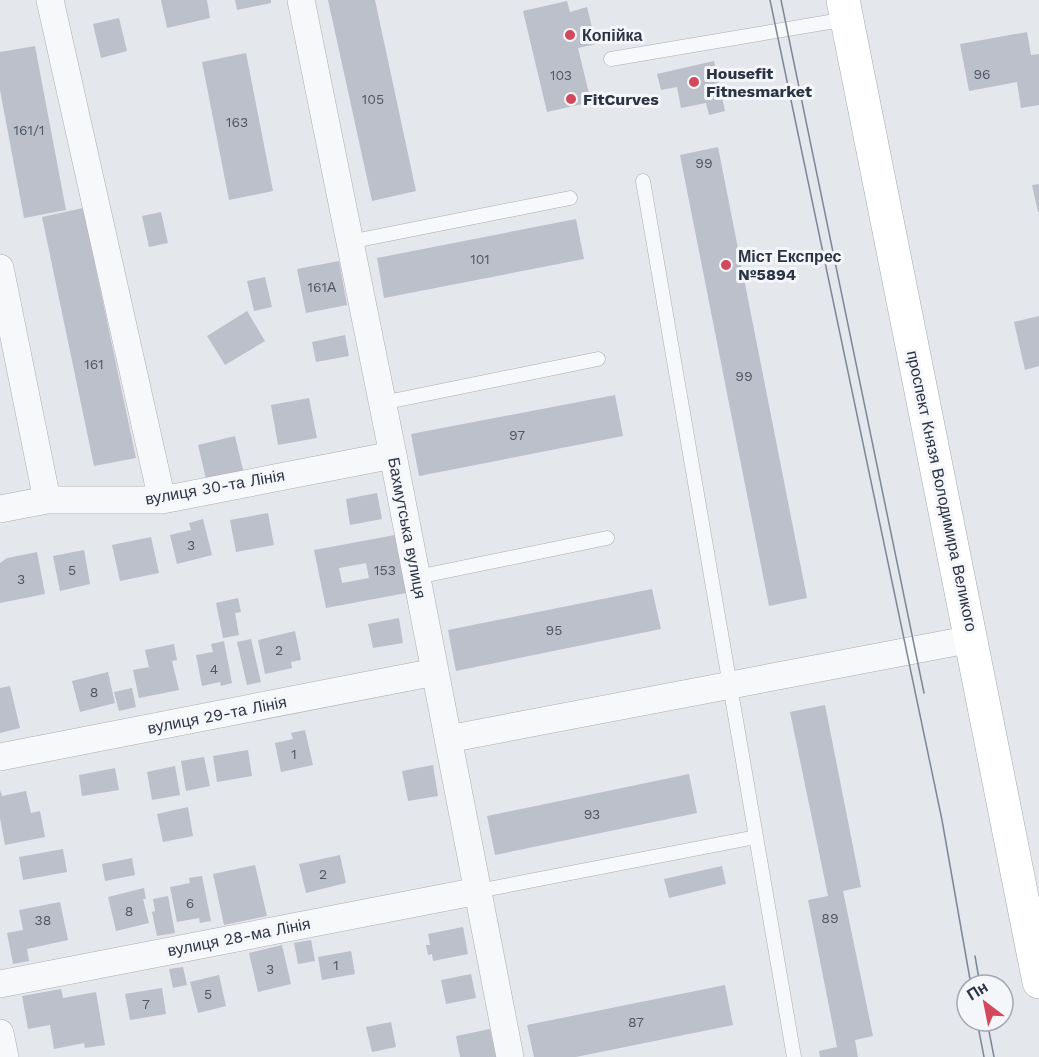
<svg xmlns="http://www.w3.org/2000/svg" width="1039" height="1057" viewBox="0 0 1039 1057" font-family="'Work Sans',sans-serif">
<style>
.building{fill:#bbc0ca;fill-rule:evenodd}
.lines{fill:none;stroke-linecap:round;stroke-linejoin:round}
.lane-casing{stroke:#a9aeb7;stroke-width:15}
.street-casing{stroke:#a9aeb7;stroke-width:28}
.primary-casing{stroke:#a3abb8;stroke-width:34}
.lane{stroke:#f7f8fa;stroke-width:14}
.street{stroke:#f7f8fa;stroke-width:27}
.primary{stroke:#fff;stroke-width:33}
.tram{stroke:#7d8696;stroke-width:1.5}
.poi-dot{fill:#d1495b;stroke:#f4f6f9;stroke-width:2}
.labels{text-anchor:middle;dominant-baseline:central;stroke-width:6;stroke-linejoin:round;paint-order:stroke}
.number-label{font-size:14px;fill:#4f5766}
.poi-label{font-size:16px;font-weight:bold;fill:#2b3445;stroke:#f4f6f9;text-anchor:start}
.street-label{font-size:16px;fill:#2b3445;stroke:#f4f6f9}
</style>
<rect width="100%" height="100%" fill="#e4e7ec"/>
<path class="building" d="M161,0H207L210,18L167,28Z
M235,0H271V3L237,10Z
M328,0H375L416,191L372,201Z
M567,1L570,12L587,7L596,44L578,48L591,102L547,112L523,11Z
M119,18L127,51L101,58L93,24Z
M1027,32L1031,55L1039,54V105L1021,108L1017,82L969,91L960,44Z
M35,46L66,210L24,218L0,90V52Z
M246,53L273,191L229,200L202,62Z
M714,61L725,111L709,115L706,103L681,108L677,87L661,90L657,74Z
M718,147L807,598L769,606L680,155Z
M1039,184V212H1038L1032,185Z
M83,208L136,458L94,466L42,217Z
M161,212L168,243L149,247L142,216Z
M576,219L584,259L384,298L377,258Z
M339,261L347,305L306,313L297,269Z
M265,277L272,307L254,311L247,281Z
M247,311L265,341L225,365L207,336Z
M1039,316V366L1025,370L1014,322Z
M345,335L349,356L316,362L312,342Z
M615,395L623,436L419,476L411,434Z
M309,398L317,438L278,445L271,405Z
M235,436L244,474L207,483L198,445Z
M377,493L382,519L350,525L346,499Z
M268,513L274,545L236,552L230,520Z
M203,519L212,555L177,564L170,535L191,530L189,523Z
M395,535L406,593L326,608L314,550ZM366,563L369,578L342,583L339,568Z
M151,537L159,573L120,581L112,545Z
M84,550L90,584L60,591L53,556Z
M37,552L45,594L0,603V563L7,558Z
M652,589L661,629L456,671L448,630Z
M238,598L241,612L235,613L239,635L223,638L216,603Z
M399,618L403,643L373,648L368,624Z
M295,631L301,660L291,662L292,668L265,674L258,640Z
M251,639L261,682L247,685L237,642Z
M224,641L232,683L221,686L220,682L202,686L196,655L213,652L211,644Z
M174,644L177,660L172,661L179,690L139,698L133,670L149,667L145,650Z
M108,672L115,703L80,712L72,681Z
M10,686L20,728L0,733V688Z
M132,688L136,707L119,711L114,692Z
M825,705L861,887L843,891L873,1036L855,1040L858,1057H820L819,1051L837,1047L808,900L828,896L790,712Z
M305,730L313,765L281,772L275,743L293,739L291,733Z
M248,750L252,776L217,782L213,756Z
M204,757L210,786L186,791L181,761Z
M433,765L438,796L408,801L402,771Z
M175,766L180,795L152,800L147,772Z
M115,768L119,790L82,796L79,775Z
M689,774L697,813L495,855L487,816Z
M0,790L2,796L26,791L31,813L40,811L45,837L5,845L0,818Z
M188,807L193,836L163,842L157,814Z
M63,849L67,872L23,880L19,857Z
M340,855L346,883L306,893L299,864Z
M132,858L135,875L105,881L102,864Z
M255,865L267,916L224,925L213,874Z
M722,866L726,884L669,898L664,879Z
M202,876L211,921L200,923L199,918L177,922L170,887L190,883L189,878Z
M144,888L146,899H143L149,923L116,931L108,897Z
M168,896L175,933L157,936L152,912L155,911L153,899Z
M60,902L68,940L27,949L29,961L13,964L7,933L23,930L19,910Z
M463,927L468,954L433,961L432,954L428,955L426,945H430L428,934Z
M311,940L315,961L298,964L294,943Z
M282,945L291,984L258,992L249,953Z
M351,951L355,974L322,980L318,957Z
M183,967L187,985L173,988L169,969Z
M471,974L476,998L446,1004L441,980Z
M219,975L226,1006L198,1013L190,982Z
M725,985L733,1025L576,1057H534L527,1025Z
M162,988L166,1014L130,1020L125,994Z
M61,989L63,998L96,992L105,1045L85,1048L84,1043L54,1049L50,1025L28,1029L22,996Z
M391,1022L396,1047L372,1052L366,1027Z
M490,1029L496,1057H460L456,1036Z"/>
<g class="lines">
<defs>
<path id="lane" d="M611,59L847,19
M643,181L794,1057
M349,242L570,198
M382,403L598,359
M417,577L607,538
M478,891L756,837"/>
<path id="street" d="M50,0L162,500
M301,0L393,455L510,1057
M0,268L47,500
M0,509L47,500H162L393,455
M448,739L972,639
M0,757L435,672
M0,984L478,891
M0,1033L5,1057"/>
<path id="primary" d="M843,0L1039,982"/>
</defs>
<use href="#lane" class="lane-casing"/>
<use href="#street" class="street-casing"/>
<use href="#primary" class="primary-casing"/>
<use href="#lane" class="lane"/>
<use href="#street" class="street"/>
<use href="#primary" class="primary"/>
<path class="tram" d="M770,0L942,820L971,985
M781,0L924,693
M975,956L980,985
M977,1021L984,1057
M987,1021L994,1057"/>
</g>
<g class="poi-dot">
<circle cx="570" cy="35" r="6"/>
<circle cx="694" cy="82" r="6"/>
<circle cx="571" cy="99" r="6"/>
<circle cx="726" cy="265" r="6"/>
</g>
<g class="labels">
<g class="number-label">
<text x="982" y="74">96</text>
<text x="561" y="75">103</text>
<text x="373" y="99">105</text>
<text x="237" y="122">163</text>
<text x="29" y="130">161/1</text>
<text x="704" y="163">99</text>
<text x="480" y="259">101</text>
<text x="322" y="287">161А</text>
<text x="94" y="364">161</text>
<text x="744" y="376">99</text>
<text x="517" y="435">97</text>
<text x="191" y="545">3</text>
<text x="72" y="570">5</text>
<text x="385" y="570">153</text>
<text x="21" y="579">3</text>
<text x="554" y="630">95</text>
<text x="279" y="650">2</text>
<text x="214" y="669">4</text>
<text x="94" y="692">8</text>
<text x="294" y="754">1</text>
<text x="592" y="814">93</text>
<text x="323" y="874">2</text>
<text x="190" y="903">6</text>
<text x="129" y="911">8</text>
<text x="830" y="918">89</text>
<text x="43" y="920">38</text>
<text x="336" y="965">1</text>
<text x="270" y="969">3</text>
<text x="208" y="994">5</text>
<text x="146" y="1004">7</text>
<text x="636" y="1022">87</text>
</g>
<g class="poi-label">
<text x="582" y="35">Копійка</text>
<text x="706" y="73">Housefit<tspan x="706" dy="18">Fitnesmarket</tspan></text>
<text x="583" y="99">FitCurves</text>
<text x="738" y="256">Міст Експрес<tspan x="738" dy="18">№5894</tspan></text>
</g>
<g class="street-label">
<text transform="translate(215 487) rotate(-10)">вулиця 30-та Лінія</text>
<text transform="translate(942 491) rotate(78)">проспект Князя Володимира Великого</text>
<text transform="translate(407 528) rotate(79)">Бахмутська вулиця</text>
<text transform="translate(217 715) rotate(-11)">вулиця 29-та Лінія</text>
<text transform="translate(239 937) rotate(-11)">вулиця 28-ма Лінія</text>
</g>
</g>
<g transform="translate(985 1003) rotate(328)"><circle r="28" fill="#f4f6f9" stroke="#a4a8b1" stroke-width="1.5"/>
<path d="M0-4.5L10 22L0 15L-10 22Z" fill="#d1495b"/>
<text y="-9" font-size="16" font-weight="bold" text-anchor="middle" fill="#2b3445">Пн</text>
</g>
</svg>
